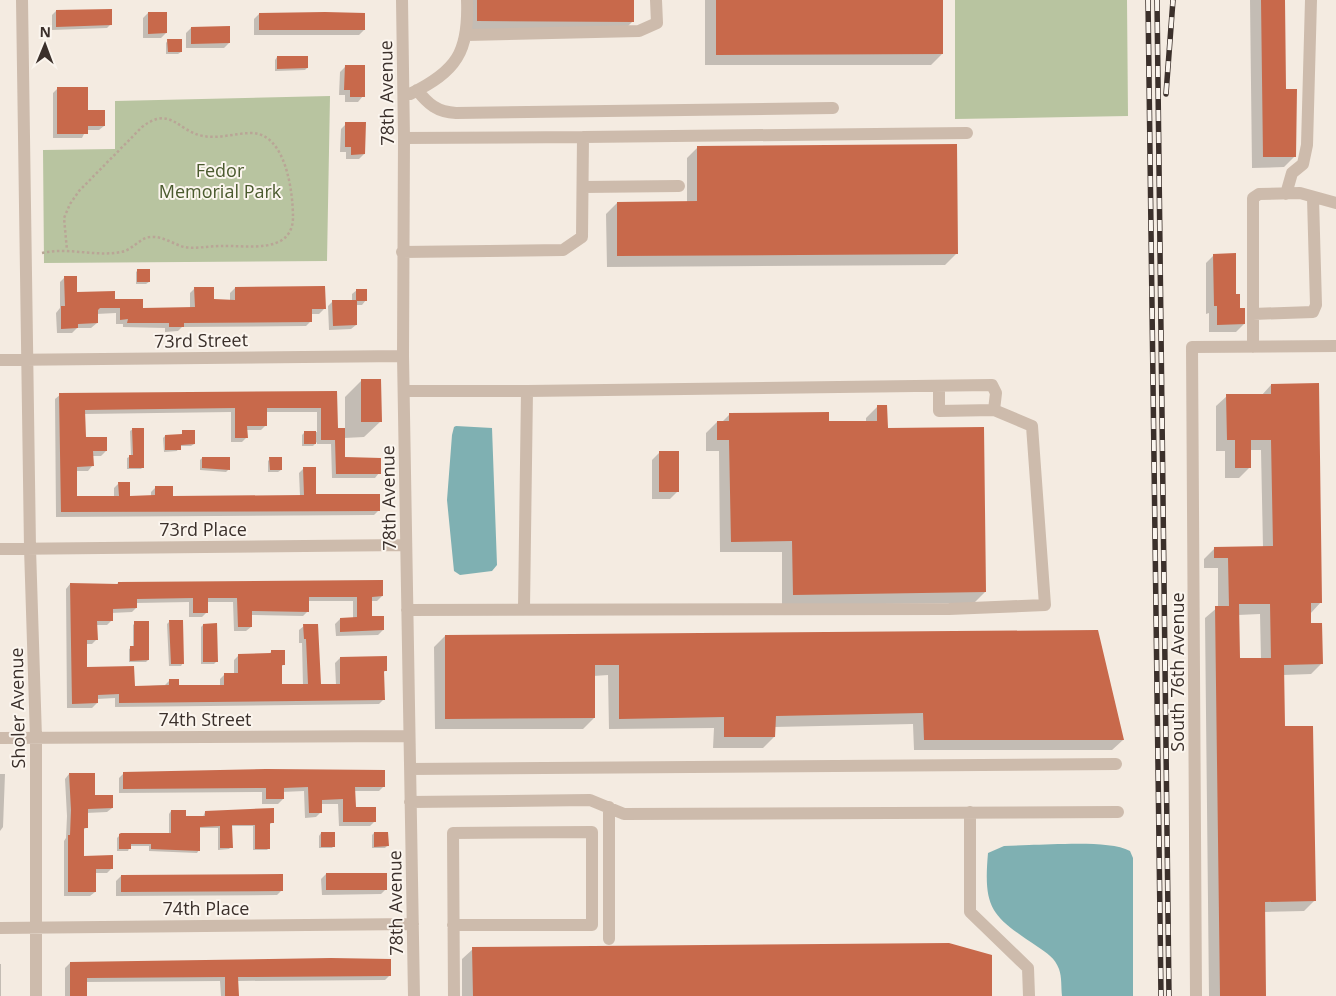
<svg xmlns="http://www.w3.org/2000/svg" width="1336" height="996" viewBox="0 0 1336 996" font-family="'Open Sans',sans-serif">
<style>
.green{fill:#b8c4a0}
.water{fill:#7fb0b2}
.shadow{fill:#0003;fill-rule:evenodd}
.building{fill:#c8694b;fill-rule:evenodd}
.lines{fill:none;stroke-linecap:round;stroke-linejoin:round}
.path{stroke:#b9a596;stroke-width:2.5;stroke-dasharray:2.5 2.5;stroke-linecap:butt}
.minor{stroke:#cdbbac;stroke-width:12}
.rail-casing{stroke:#3b302b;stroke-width:5.5}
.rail{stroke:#fbf5ee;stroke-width:4;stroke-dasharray:11;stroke-linecap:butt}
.labels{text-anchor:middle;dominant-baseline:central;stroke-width:4;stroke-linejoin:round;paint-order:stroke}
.street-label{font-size:18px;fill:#3b302b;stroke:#fbf5ee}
.park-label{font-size:18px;fill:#4a5a2e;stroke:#fbf5ee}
</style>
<rect width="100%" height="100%" fill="#f4ebe1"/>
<path class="green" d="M955,0H1127L1128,116L955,119Z
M330,96L327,261L44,263L43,150L115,149V101Z"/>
<path class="water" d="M456,426L492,428L497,565L492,571L460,575L454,571L447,500L452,435L454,427Z
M1029,845C1055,845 1109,840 1130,851L1133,858V996H1062C1061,988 1062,977 1059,969C1055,958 1047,953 1038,947C992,916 983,910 988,853L1004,846Z"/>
<path class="shadow" d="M466,0H633V21L622,32H466Z
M705,0H942V54L931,65H705Z
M1250,0H1284L1285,90L1295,156L1284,167L1252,168Z
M56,11L111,24L107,28L52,30V15Z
M148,13L166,33L161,38H143V18Z
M259,14L364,30L359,35H254V19Z
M191,28L229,43L224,48H186V33Z
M168,40L181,52L178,54H166V43Z
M277,57L307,68L305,70L275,71V60Z
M345,67L363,96L358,102H345V95H339L340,72Z
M58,88L87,112L104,126L99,130H86L82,138H53V93Z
M346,124L364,154L359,159H346V152H340L341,129Z
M698,147L956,254L945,265L607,267L606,214L617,203H687V158Z
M1214,255L1235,295L1244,324L1236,332H1209V313L1206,314V263Z
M138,270L149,282L146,284H136V272Z
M65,277L76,293L142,309L190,308V293L195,288L213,300L230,301V293L235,288L324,309L319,314H311V321L306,326L182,327L178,331L165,332V328L123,327V324H116V313L96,314L97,323L91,328H77L72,333H57L56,313L60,308V282Z
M357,290L366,300L362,305H356V325L351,329L329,330L328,306L333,301H352V294Z
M361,381L381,421L364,437L344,438V458L379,473L375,478H332L331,444H317V442L313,446H302V435L304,433L317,432V412H266V425L261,430H246V438L242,442H231V412L84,414L85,439L106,451L101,456H92V466L88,471H76V497H114V488L119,483L129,497H151V492L155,488L171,497L300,496L299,473L304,468L315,496L379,510L374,515L56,517L55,399L60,395L336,392L337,429H345V397Z
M1271,385L1321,602L1310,614V624L1321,664L1311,674L1283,675L1284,727L1315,900L1304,911L1264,912L1265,996H1209L1205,618L1218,607V568H1204V559L1215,548H1263L1261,450H1249L1250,467L1239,478H1225V451H1216V406L1227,396H1261ZM1260,614L1261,659L1239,660L1238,615Z
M877,407L886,429L985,592L974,603L782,605V552H720L719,451H706V433L717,422H722L730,414L828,422H866V418Z
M133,429L143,467L141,469H127V458L131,456L130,431Z
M183,431L194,444L191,446H179L177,451L164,452L163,438L165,436H181Z
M660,452L678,491L670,499H652V460Z
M202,458L229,469L226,472L200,470V460Z
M270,459L281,470L278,472H268V461Z
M118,583L382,596L377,601H371V617L383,630L378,635L336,636L335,624L340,619H353V601H308V611L303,616L251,615V627L246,631H234L233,602H207V612L202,617H189V602L136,603V608L132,612L111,613L112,620L107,625H96V640L92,644H85L86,668L133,687L165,685L169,681L177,687L220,686V679L225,674H234V660L239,655H268L271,652L284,664L281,667V686H303L302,643H299V630L304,626L320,685H336L335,663L340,658L386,670L383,673V700L379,704L115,707V698L97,699V703L92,708H67L66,589L70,584L116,585Z
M169,622L183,663L181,666H169L167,624Z
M135,623L148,660L146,662H129V649L133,647V625Z
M203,625L216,662L214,664H201V627Z
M445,636L1123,740L1112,750H914L913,724L774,727V737L763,748H713L714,728L609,729L608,675L593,676L594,718L583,729H435L434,647Z
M124,773L384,786L379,791H354V809L375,821L370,826H339L338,804H320V813L316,817L305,818L304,791L282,792L283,799L278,804H262V792L119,793V778Z
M0,774H5L3,827L0,831Z
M69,774L94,797L112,808L107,812L86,813L87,827L82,831L83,857L112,868L107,873H95V892L90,896H64V841L66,838L67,816L65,779Z
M171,811L185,817H203L205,812L273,822L269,825V848L267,850H253V826H231V847L229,849L218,850V828H199V850L197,853L149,851V846H130L128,851H117V838L119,836L169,834V814Z
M321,833L334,846L332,848H319V836Z
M374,833L387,846L385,848H372V835Z
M326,874L386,889L381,894L322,895L321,879Z
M121,876L282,890L277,895L116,896V881Z
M473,949L991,996H462V959Z
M70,963L390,975L385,980L237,981V996H221L220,981L86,982V996H65V968Z
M0,964H1V996H0Z"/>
<path class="building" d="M477,0H634V22L477,21Z
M716,0H943V54L716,55Z
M1261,0H1285L1286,89H1297L1296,157H1263Z
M112,9V25L56,27V10Z
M148,12H167V33L148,34Z
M325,12L365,13V30H259V13Z
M230,26V43L191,44V27Z
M167,39H182V52H168Z
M277,56H308V68L277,69Z
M345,65H365V97H350V90H344Z
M57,87H88V110H105V126H88V134H57Z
M345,122H366L365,154L351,155V147H345Z
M957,144L958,254L617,256V202L697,201V146Z
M1236,253V294H1240V308H1245V324L1217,325V306H1214L1213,254Z
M137,269H150V282H137Z
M64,276H77V292L115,291V299H143V308L195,307L194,287H214V299L235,300V287L325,286L326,309H312V322L184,323V327H169V323H127L128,319L120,320V308H100L98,310V323L78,324V328L61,329V306H65Z
M356,289H367V301H357V325L333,326L332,300H356Z
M361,379H381L382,422H361Z
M1319,383L1322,603H1311V623H1322L1323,664L1284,665L1285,726H1313L1316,901L1265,902L1266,996H1220L1215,606H1229L1228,558H1214V547L1273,546L1271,440H1251V468H1235V440H1227L1226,394H1271V384ZM1239,604H1270L1271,658H1240Z
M337,391L338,428H345V457L381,458V474H336L335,440H321V408H267V426H247L248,438H235V408L85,410L86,437H107V451H93L94,466L77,467V496H119L118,482H130V496L155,495V486H173V496L304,495L303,467H316V494H380V511L61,512L59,393Z
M877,405H887L888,428L984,427L986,592L793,595L792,541L731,542L729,440H717V421H729V413L829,412V421H877Z
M132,428H144V468H129V455H133Z
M182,430H195V444L181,445V450H165V435L182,434Z
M304,431H316V444H304Z
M659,451H679V492H659Z
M202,457H230V470L202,468Z
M269,457H282V470H270Z
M383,580V596L372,597V616H384V630L340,632V618L357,617V597H309V612L252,611V627H238L237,598H208V613H193V598L137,599V608L113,609V621H97L98,640H87V667L134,666L135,686L169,685V679H179V685H224V673H238V654L271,653V650H285V665H282V684H308L306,639H304L303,624H318L321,684H340V657L387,656V671H384L385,700L119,703V694L98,695V703L72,704L70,583L118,584V582Z
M169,620H183L184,664H171Z
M134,621H149V660L130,661V646H134Z
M217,623L218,662H203V624Z
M1098,630L1124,740H924L923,713L776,716L775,737H724V717L619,719V665H595V718L445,719V635Z
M266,769L385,770V787H355L356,807H376V822H343V799L322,800V813H309L308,787L284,788V799H266V788L123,789V772Z
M69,773H95V795H113V808L88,809V828H84V856L113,855V869H96V892H68V835H70L71,810Z
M274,808V823H270V849H255V825H232L233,848H220V826L200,827V851L151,849V844H131V849H119V834L121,833H171V810H186V816H205V811Z
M321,832H335V847H321Z
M374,832H388L389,846L374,847Z
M326,873H387V890H326Z
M283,874V891L121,892V875Z
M949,943L992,955V996H473L472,947Z
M331,958L391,959V976L238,977L239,996H225V977L87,978V996H70V962Z"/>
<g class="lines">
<path class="path" d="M42,253C69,247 95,257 121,252C133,250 140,237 151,237C163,236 173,244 184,247C196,249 209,246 222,246C246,245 292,255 293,218C293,192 286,134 252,133C236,133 219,139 203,136C177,131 171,105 142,127L79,191L70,204L64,218L67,250"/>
<path class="minor" d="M22,0L30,548L36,738V996
M402,0L404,138L403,356L414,996
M467,35L639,31L657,23L656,0
M417,90C428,104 437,112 456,113L833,108
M410,94C457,71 469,52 467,0
M404,138L583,137
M583,187L679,186
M1286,194L1292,173L1303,164L1307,145L1311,0
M402,252L563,250L582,237L583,137L967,133
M1253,314L1313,312L1316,305L1313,198
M1253,347V198L1259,194L1300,193L1336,203
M0,360L403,356
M404,391H527L524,608
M527,391L992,385L996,393L994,410L939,411V386
M0,549L406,545
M407,610L949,609L1045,605L1032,426L994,410
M0,738L409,736
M410,769L1116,764
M410,802L590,800L624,814L1118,812
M609,807V939
M970,812V912L1028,968L1029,996
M453,925H592V832L453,833L454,996
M0,928L413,924
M1196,996L1192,347L1336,346"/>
<defs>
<path id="rail" d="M1148,0L1161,996
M1157,0L1169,996
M1166,94L1173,0"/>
</defs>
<use href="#rail" class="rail-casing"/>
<use href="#rail" class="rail"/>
</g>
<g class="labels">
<g class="street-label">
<text transform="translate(386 93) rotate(-91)">78th Avenue</text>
<text transform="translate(201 340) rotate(-1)">73rd Street</text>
<text transform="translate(388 498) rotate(-91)">78th Avenue</text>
<text x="203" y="529">73rd Place</text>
<text transform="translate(1177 672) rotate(-90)">South 76th Avenue</text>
<text transform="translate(17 708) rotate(-91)">Sholer Avenue</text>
<text x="205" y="719">74th Street</text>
<text transform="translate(395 903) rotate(-91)">78th Avenue</text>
<text x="206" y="908">74th Place</text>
</g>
<g class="park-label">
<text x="220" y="170">Fedor<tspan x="220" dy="21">Memorial Park</tspan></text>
</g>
</g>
<g transform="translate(45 45) rotate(1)" stroke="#fbf5ee" stroke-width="4" paint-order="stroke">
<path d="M0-4L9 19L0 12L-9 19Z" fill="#3b302b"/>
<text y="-8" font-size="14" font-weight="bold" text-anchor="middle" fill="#3b302b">N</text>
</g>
</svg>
